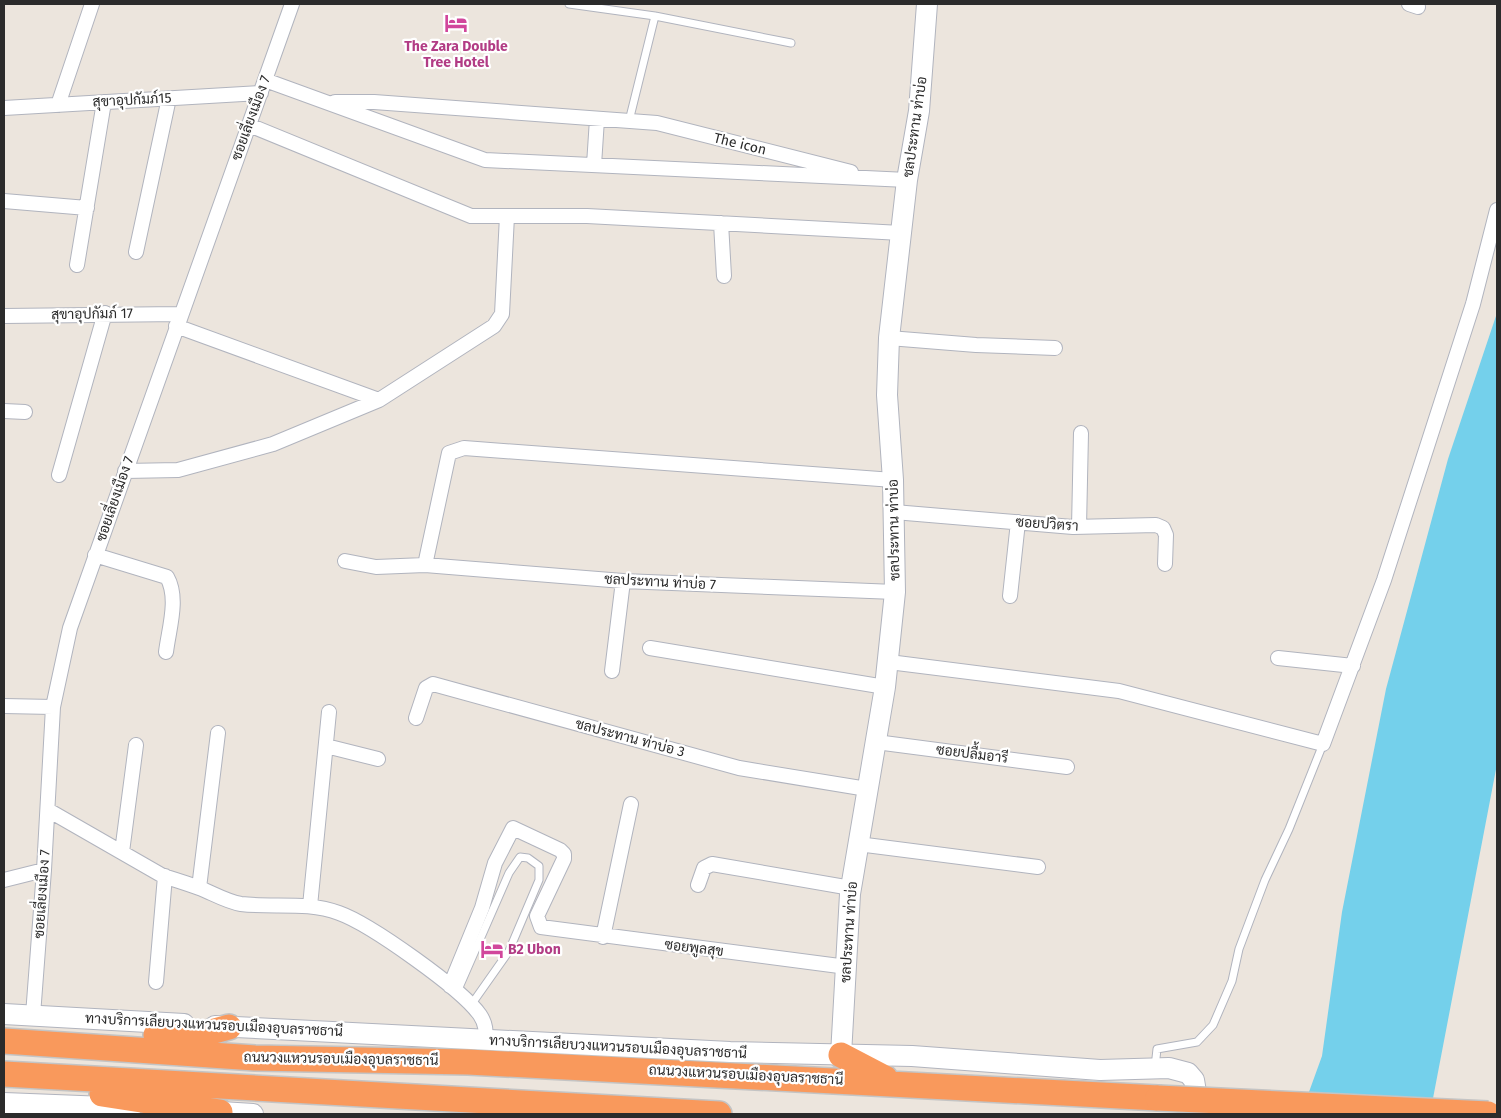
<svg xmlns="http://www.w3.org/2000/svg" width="1501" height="1118" viewBox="0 0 1501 1118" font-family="'Fira Sans',Sarabun,sans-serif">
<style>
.water{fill:#74d0eb}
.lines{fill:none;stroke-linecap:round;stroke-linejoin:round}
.lane-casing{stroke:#b1b4be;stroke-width:9}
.street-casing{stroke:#b1b4be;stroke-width:16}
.secondary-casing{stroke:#b1b4be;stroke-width:22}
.highway-casing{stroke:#c4c4c4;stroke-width:28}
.lane{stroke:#fff;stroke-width:7}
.street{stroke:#fff;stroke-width:14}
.secondary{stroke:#fff;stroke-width:20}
.highway{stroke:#f9995c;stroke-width:25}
.highway-bridge-casing{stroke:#c4c4c4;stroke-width:28;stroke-linecap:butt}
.highway-bridge{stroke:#f9995c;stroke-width:25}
.labels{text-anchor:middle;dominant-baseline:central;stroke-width:4.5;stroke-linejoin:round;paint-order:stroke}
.hotel-label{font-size:14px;font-weight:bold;fill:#b23c85;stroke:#fff}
.street-label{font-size:14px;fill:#2b2b2b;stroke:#fff}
</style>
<rect width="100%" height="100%" fill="#ece5dd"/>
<path class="water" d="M1497,313V764L1430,1114H1301L1322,1056L1342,912L1386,689L1448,459Z"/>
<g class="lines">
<defs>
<path id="lane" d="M569,4L655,16L791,43
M629,121L655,16
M457,992L509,873L520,857L528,858L539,866V880L509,951L471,1005
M1155,1067L1157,1049L1197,1042L1213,1025L1232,981L1239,949L1265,880L1289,829L1323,744"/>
<path id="street" d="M1409,4L1418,7
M265,80L485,160L907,180
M335,102H374L657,123L851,172
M58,105L92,4
M4,108L261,93
M249,125L471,216H587L901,233
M594,165L597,119
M4,201L87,208
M721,223L724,276
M136,252L169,98
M77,265L104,102
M4,316L180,314
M176,326L379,400
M889,338L976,345L1055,348
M4,411L25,412
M125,471L178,470L273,444L379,400L494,326L502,314L507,216
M59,475L105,313
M894,512L1073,527L1156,525L1163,528L1166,535L1165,564
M1079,527L1081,433
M95,555L167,577C179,598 169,628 166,652
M345,561L376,567L425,565L623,581L895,592
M425,565L449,453L464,448L893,480
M1010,596L1018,522
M650,648L885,687
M1278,658L1353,666
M889,662L1119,691L1323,744L1384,580L1473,304L1497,210
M612,671L623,581
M4,706L53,707
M416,718L426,688L433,684L739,768L867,789
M876,742L1067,767
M326,746L378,759
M48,810L163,876C176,880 189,884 202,889C214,894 228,902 241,904C274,908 307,901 339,913C370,924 462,989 480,1015C486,1024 486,1031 485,1040
M858,844L1038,867
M122,852L136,745
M4,880L44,870
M698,885L704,868L712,864L851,888
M199,888L218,733
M310,906L329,712
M603,937L631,804
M156,982L165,876
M450,986L482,908L495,863L513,828L560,850L564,854V859L537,916L541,927L847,967
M33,1015L44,870L53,707L70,628L292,4"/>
<path id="secondary" d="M4,1014L184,1024
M215,1026L730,1052L912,1056L1100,1070L1169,1068L1188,1073L1194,1080L1196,1092L1189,1114
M841,1055L850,894L885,687L895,592L893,480L887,395L889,338L907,180L919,111L927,4
M4,1103L131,1108
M205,1111L253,1114"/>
<path id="highway" d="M156,1035L196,1036L229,1027
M4,1041L255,1058L468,1062L1158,1098
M841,1055L885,1078
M4,1074L719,1114
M102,1094L220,1112"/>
</defs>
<use href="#lane" class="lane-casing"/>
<use href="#street" class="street-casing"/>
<use href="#secondary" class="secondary-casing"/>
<use href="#highway" class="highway-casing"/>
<use href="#lane" class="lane"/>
<use href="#street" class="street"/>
<use href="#secondary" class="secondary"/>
<use href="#highway" class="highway"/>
<defs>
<path id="highway-bridge" d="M1158,1098L1488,1114"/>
</defs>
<use href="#highway-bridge" class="highway-bridge-casing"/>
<use href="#highway-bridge" class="highway-bridge"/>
</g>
<defs>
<symbol id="hotel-bare" viewBox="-9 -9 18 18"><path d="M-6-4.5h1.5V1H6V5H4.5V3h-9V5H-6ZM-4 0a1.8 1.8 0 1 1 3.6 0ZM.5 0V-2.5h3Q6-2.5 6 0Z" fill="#d1479c" stroke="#fff" stroke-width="2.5" paint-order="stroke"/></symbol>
</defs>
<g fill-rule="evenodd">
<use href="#hotel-bare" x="440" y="7" width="32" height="32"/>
<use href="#hotel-bare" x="476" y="933" width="32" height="32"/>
</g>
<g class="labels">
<g class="hotel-label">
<text x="456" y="46">The Zara Double<tspan x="456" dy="16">Tree Hotel</tspan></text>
<text x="508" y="949" text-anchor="start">B2 Ubon</text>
</g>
<g class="street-label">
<text transform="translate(132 100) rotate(-3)">สุขาอุปกัมภ์15</text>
<text transform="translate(251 118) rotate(-70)">ซอยเลี่ยงเมือง 7</text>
<text transform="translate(915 127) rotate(-82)">ชลประทาน ท่าบ่อ</text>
<text transform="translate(740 144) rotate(14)">The icon</text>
<text transform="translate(92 314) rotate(-1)">สุขาอุปกัมภ์ 17</text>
<text transform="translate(115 499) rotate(-71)">ซอยเลี่ยงเมือง 7</text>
<text transform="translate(1047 524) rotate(4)">ซอยปวิตรา</text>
<text transform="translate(894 530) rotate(-91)">ชลประทาน ท่าบ่อ</text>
<text transform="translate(660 582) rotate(3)">ชลประทาน ท่าบ่อ 7</text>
<text transform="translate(630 738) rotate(15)">ชลประทาน ท่าบ่อ 3</text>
<text transform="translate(972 754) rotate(7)">ซอยปลื้มอารี</text>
<text transform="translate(42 894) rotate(-86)">ซอยเลี่ยงเมือง 7</text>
<text transform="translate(849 932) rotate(-86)">ชลประทาน ท่าบ่อ</text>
<text transform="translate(694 948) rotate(7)">ซอยพูลสุข</text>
<text transform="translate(214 1025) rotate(3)">ทางบริการเลียบวงแหวนรอบเมืองอุบลราชธานี</text>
<text transform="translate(618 1047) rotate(3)">ทางบริการเลียบวงแหวนรอบเมืองอุบลราชธานี</text>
<text transform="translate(341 1059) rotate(1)">ถนนวงแหวนรอบเมืองอุบลราชธานี</text>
<text transform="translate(746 1075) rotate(3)">ถนนวงแหวนรอบเมืองอุบลราชธานี</text>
</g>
</g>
<rect width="1501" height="1118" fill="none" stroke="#2b2b2b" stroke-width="10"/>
</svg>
